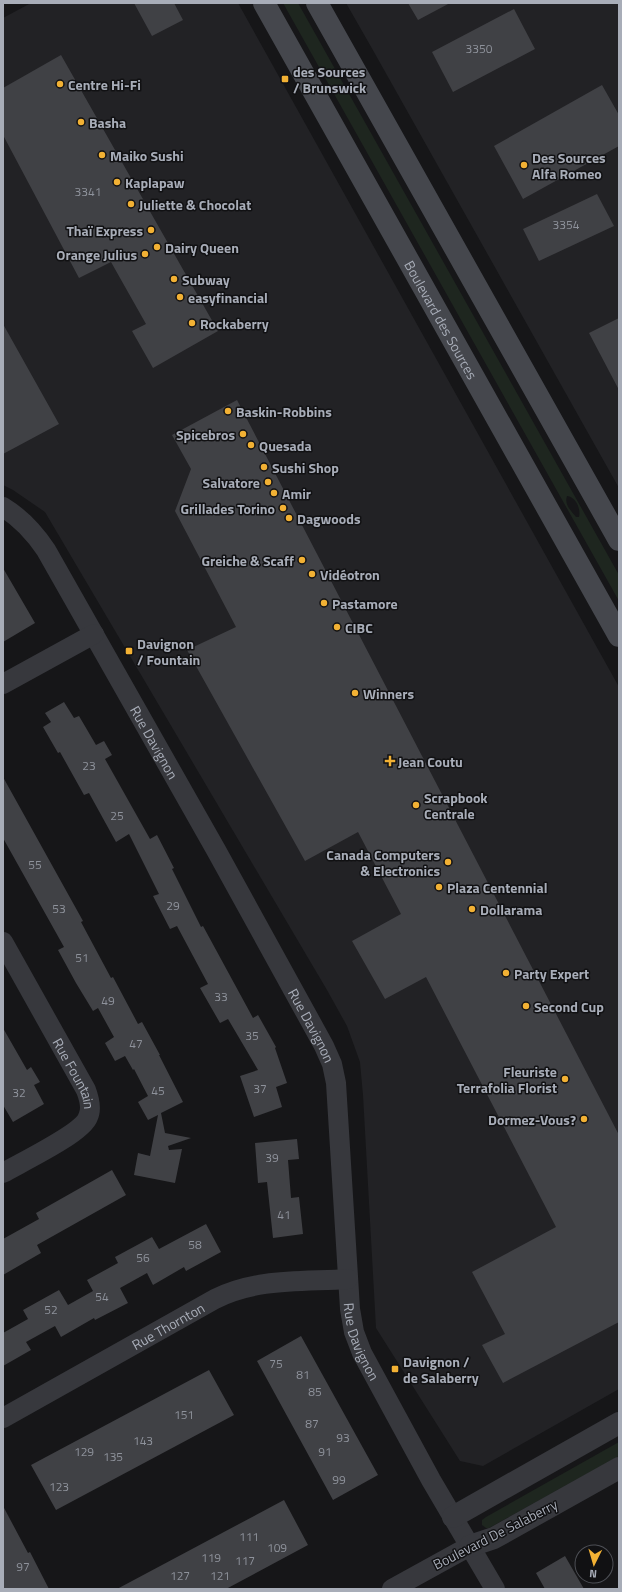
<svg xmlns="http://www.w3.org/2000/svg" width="622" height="1592" viewBox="0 0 622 1592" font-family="'Titillium Web',sans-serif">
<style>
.built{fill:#222225}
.green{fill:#1e261f;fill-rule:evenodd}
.building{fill:#404145}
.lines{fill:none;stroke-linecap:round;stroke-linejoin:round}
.minor{stroke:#37383d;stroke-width:20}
.tertiary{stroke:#37383d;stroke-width:22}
.secondary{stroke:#45474d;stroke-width:22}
.poi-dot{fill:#f2b134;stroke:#111113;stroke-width:1.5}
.labels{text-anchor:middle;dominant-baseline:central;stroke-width:3;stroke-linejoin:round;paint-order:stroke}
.number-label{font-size:12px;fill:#8e929b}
.poi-label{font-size:14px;font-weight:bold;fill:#a8adb8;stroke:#111113;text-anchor:start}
.street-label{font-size:14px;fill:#a8adb8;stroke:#111113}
</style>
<rect width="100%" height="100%" fill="#161618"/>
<path class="built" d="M31,3H238L619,687V1389L483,1466L460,1461L376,1328L363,1095L360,1062L347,1026L327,990L45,512L13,490L3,485V18Z
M346,3H619V488L374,52Z"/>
<path class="green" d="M283,3H298L619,575V601ZM567,496C576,497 581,509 579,517H576C571,511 564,504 567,496Z
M619,1442V1456L489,1528H486L482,1525V1520L486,1517Z"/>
<path class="building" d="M134,3H174L183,20L152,36Z
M408,3H450L418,20Z
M514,9L535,49L453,92L432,52Z
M61,55L218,331L153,368L132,331L146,324L111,262L79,278L3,135V88Z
M602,85L619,115V146L523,199L494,146Z
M597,194L614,226L539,261L523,229Z
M619,318V390L589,333Z
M3,324L59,424L3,454Z
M237,400L619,1135V1322L503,1383L482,1345L505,1334L472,1272L556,1227L426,977L385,999L352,941L401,914L358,832L305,861L187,650L236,627L175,511L191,469L172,435Z
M3,568L35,623L3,642Z
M64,702L74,718L79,716L96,745L104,741L112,755L105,759L150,839L157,835L174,868L172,869L201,927L203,926L253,1018L258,1015L276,1047L275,1048L287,1083L276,1087L282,1107L254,1117L240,1076L258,1070L228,1019L220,1023L200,988L208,984L177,926L170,929L153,896L159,894L129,834L116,842L89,793L84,795L60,752L58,753L43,727L51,722L45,713Z
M3,777L83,921L81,922L111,978L113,977L138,1024L142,1022L160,1055H159L183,1102L161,1113L165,1133L191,1138L168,1146L169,1150L182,1149L175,1183L134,1175L138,1153L150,1156L158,1115L148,1120L138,1102L148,1096L134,1069L133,1070L125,1056L115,1061L105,1043L114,1037L98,1008L93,1011L76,983L58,950L64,947L3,838Z
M3,1028L27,1070L31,1067L40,1082L34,1085L44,1104L13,1122L3,1105Z
M297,1139L299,1159L288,1160L291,1198L299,1197L303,1234L273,1238L267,1182L258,1183L255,1143Z
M112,1170L126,1195L37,1245L41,1253L3,1275V1239L39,1219L36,1213Z
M206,1224L221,1252L186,1271L184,1267L153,1285L147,1273L120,1288L128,1303L95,1320L94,1318L61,1337L55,1326L26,1342L31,1350L3,1366V1333L28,1319L23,1310L59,1290L68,1305L93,1291L87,1280L118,1263L115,1257L152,1237L159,1249Z
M301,1336L378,1475L333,1500L257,1361Z
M209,1370L234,1415L56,1510L31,1465Z
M284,1500L308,1545L226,1589H117Z
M3,1506L28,1553L30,1552L49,1589H3Z
M565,1556L584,1589H545L536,1573Z"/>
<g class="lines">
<g class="minor">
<path id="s1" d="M3,507C21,518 34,532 46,550L216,850L324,1046L332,1064L336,1083L350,1309L354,1332L362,1353L431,1480L495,1589"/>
<path d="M3,684L94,634"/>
<path id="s2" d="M3,942L86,1090C89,1098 92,1109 88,1117C83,1133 20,1163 3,1173"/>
<path id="s3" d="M3,1418L215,1299C256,1278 303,1282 348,1279"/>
<path d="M392,1589L470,1546"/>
</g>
<path class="tertiary" d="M453,1517L619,1423
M470,1546L494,1538L619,1468"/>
<g class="secondary">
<path id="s4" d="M264,3L619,636"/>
<path d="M317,3L619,540"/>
</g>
</g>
<g class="poi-dot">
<rect x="281" y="75" width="8" height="8" rx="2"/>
<circle cx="60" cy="84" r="4"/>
<circle cx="81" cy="122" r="4"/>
<circle cx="102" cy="155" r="4"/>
<circle cx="524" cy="165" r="4"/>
<circle cx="117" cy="182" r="4"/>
<circle cx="131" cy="204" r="4"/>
<circle cx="151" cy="230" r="4"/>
<circle cx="157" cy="247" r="4"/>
<circle cx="145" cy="254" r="4"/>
<circle cx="174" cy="279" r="4"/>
<circle cx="180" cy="297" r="4"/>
<circle cx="192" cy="323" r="4"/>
<circle cx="228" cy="411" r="4"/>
<circle cx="243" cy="434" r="4"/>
<circle cx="251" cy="445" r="4"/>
<circle cx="264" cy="467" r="4"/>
<circle cx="268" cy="482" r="4"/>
<circle cx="274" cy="493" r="4"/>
<circle cx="283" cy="508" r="4"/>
<circle cx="289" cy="518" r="4"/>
<circle cx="302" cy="560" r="4"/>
<circle cx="312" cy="574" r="4"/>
<circle cx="324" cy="603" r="4"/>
<circle cx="337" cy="627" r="4"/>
<rect x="125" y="647" width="8" height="8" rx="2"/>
<circle cx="355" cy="693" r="4"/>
<path d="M388 755h4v4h4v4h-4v4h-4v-4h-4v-4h4z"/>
<circle cx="416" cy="805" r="4"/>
<circle cx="448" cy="862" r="4"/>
<circle cx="439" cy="887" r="4"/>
<circle cx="472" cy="909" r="4"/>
<circle cx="506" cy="973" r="4"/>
<circle cx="526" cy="1006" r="4"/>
<circle cx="565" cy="1079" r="4"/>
<circle cx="584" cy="1119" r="4"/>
<rect x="391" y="1365" width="8" height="8" rx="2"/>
</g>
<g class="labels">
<g class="number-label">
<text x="479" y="48">3350</text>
<text x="88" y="191">3341</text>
<text x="566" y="224">3354</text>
<text x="89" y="765">23</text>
<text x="117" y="815">25</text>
<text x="35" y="864">55</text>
<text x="173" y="905">29</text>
<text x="59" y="908">53</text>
<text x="82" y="957">51</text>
<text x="221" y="996">33</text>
<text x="108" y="1000">49</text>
<text x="252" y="1035">35</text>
<text x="136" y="1043">47</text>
<text x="260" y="1088">37</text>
<text x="158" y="1090">45</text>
<text x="19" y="1092">32</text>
<text x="272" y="1157">39</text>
<text x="284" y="1214">41</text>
<text x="195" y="1244">58</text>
<text x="143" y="1257">56</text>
<text x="102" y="1296">54</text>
<text x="51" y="1309">52</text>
<text x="276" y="1363">75</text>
<text x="303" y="1374">81</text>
<text x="315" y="1391">85</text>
<text x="184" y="1414">151</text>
<text x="312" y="1423">87</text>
<text x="343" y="1437">93</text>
<text x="143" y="1440">143</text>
<text x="84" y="1451">129</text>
<text x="325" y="1451">91</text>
<text x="113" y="1456">135</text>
<text x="339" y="1479">99</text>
<text x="59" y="1486">123</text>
<text x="249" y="1536">111</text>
<text x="277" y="1547">109</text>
<text x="211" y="1557">119</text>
<text x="245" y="1560">117</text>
<text x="23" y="1566">97</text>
<text x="180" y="1575">127</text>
<text x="220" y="1575">121</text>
</g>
<g class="poi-label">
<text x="293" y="71">des Sources<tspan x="293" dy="16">/ Brunswick</tspan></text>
<text x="68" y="84">Centre Hi-Fi</text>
<text x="89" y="122">Basha</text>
<text x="110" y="155">Maiko Sushi</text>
<text x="532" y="157">Des Sources<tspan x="532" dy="16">Alfa Romeo</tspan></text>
<text x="125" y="182">Kaplapaw</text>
<text x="139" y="204">Juliette &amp; Chocolat</text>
<text x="143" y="230" text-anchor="end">Thaï Express</text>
<text x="165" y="247">Dairy Queen</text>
<text x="137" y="254" text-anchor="end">Orange Julius</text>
<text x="182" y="279">Subway</text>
<text x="188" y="297">easyfinancial</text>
<text x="200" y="323">Rockaberry</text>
<text x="236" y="411">Baskin-Robbins</text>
<text x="235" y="434" text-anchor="end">Spicebros</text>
<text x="259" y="445">Quesada</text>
<text x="272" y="467">Sushi Shop</text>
<text x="260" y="482" text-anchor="end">Salvatore</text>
<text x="282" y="493">Amir</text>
<text x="275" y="508" text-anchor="end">Grillades Torino</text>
<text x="297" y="518">Dagwoods</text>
<text x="294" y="560" text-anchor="end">Greiche &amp; Scaff</text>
<text x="320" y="574">Vidéotron</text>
<text x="332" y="603">Pastamore</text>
<text x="345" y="627">CIBC</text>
<text x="137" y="643">Davignon<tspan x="137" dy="16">/ Fountain</tspan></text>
<text x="363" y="693">Winners</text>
<text x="398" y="761">Jean Coutu</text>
<text x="424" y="797">Scrapbook<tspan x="424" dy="16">Centrale</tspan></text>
<text x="440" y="854" text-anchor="end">Canada Computers<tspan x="440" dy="16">&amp; Electronics</tspan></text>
<text x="447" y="887">Plaza Centennial</text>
<text x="480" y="909">Dollarama</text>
<text x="514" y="973">Party Expert</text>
<text x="534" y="1006">Second Cup</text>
<text x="557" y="1071" text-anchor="end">Fleuriste<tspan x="557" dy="16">Terrafolia Florist</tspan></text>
<text x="576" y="1119" text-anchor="end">Dormez-Vous?</text>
<text x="403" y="1361">Davignon /<tspan x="403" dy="16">de Salaberry</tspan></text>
</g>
<g class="street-label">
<text stroke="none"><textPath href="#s4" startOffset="363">Boulevard des Sources</textPath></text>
<text stroke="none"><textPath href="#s1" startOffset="282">Rue Davignon</textPath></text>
<text stroke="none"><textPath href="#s1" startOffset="606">Rue Davignon</textPath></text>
<text stroke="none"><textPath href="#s2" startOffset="150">Rue Fountain</textPath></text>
<text stroke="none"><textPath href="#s3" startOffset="189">Rue Thornton</textPath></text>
<text stroke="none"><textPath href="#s1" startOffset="930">Rue Davignon</textPath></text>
<text transform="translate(495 1534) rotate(-27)">Boulevard De Salaberry</text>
</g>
</g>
<rect width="622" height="1592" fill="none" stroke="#a8adb8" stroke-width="8"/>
<g transform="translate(594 1564) rotate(185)"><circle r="19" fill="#111113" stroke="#4d4f55"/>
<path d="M0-3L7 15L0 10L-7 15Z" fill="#f2b134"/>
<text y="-6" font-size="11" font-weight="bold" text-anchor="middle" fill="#a8adb8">N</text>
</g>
</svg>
